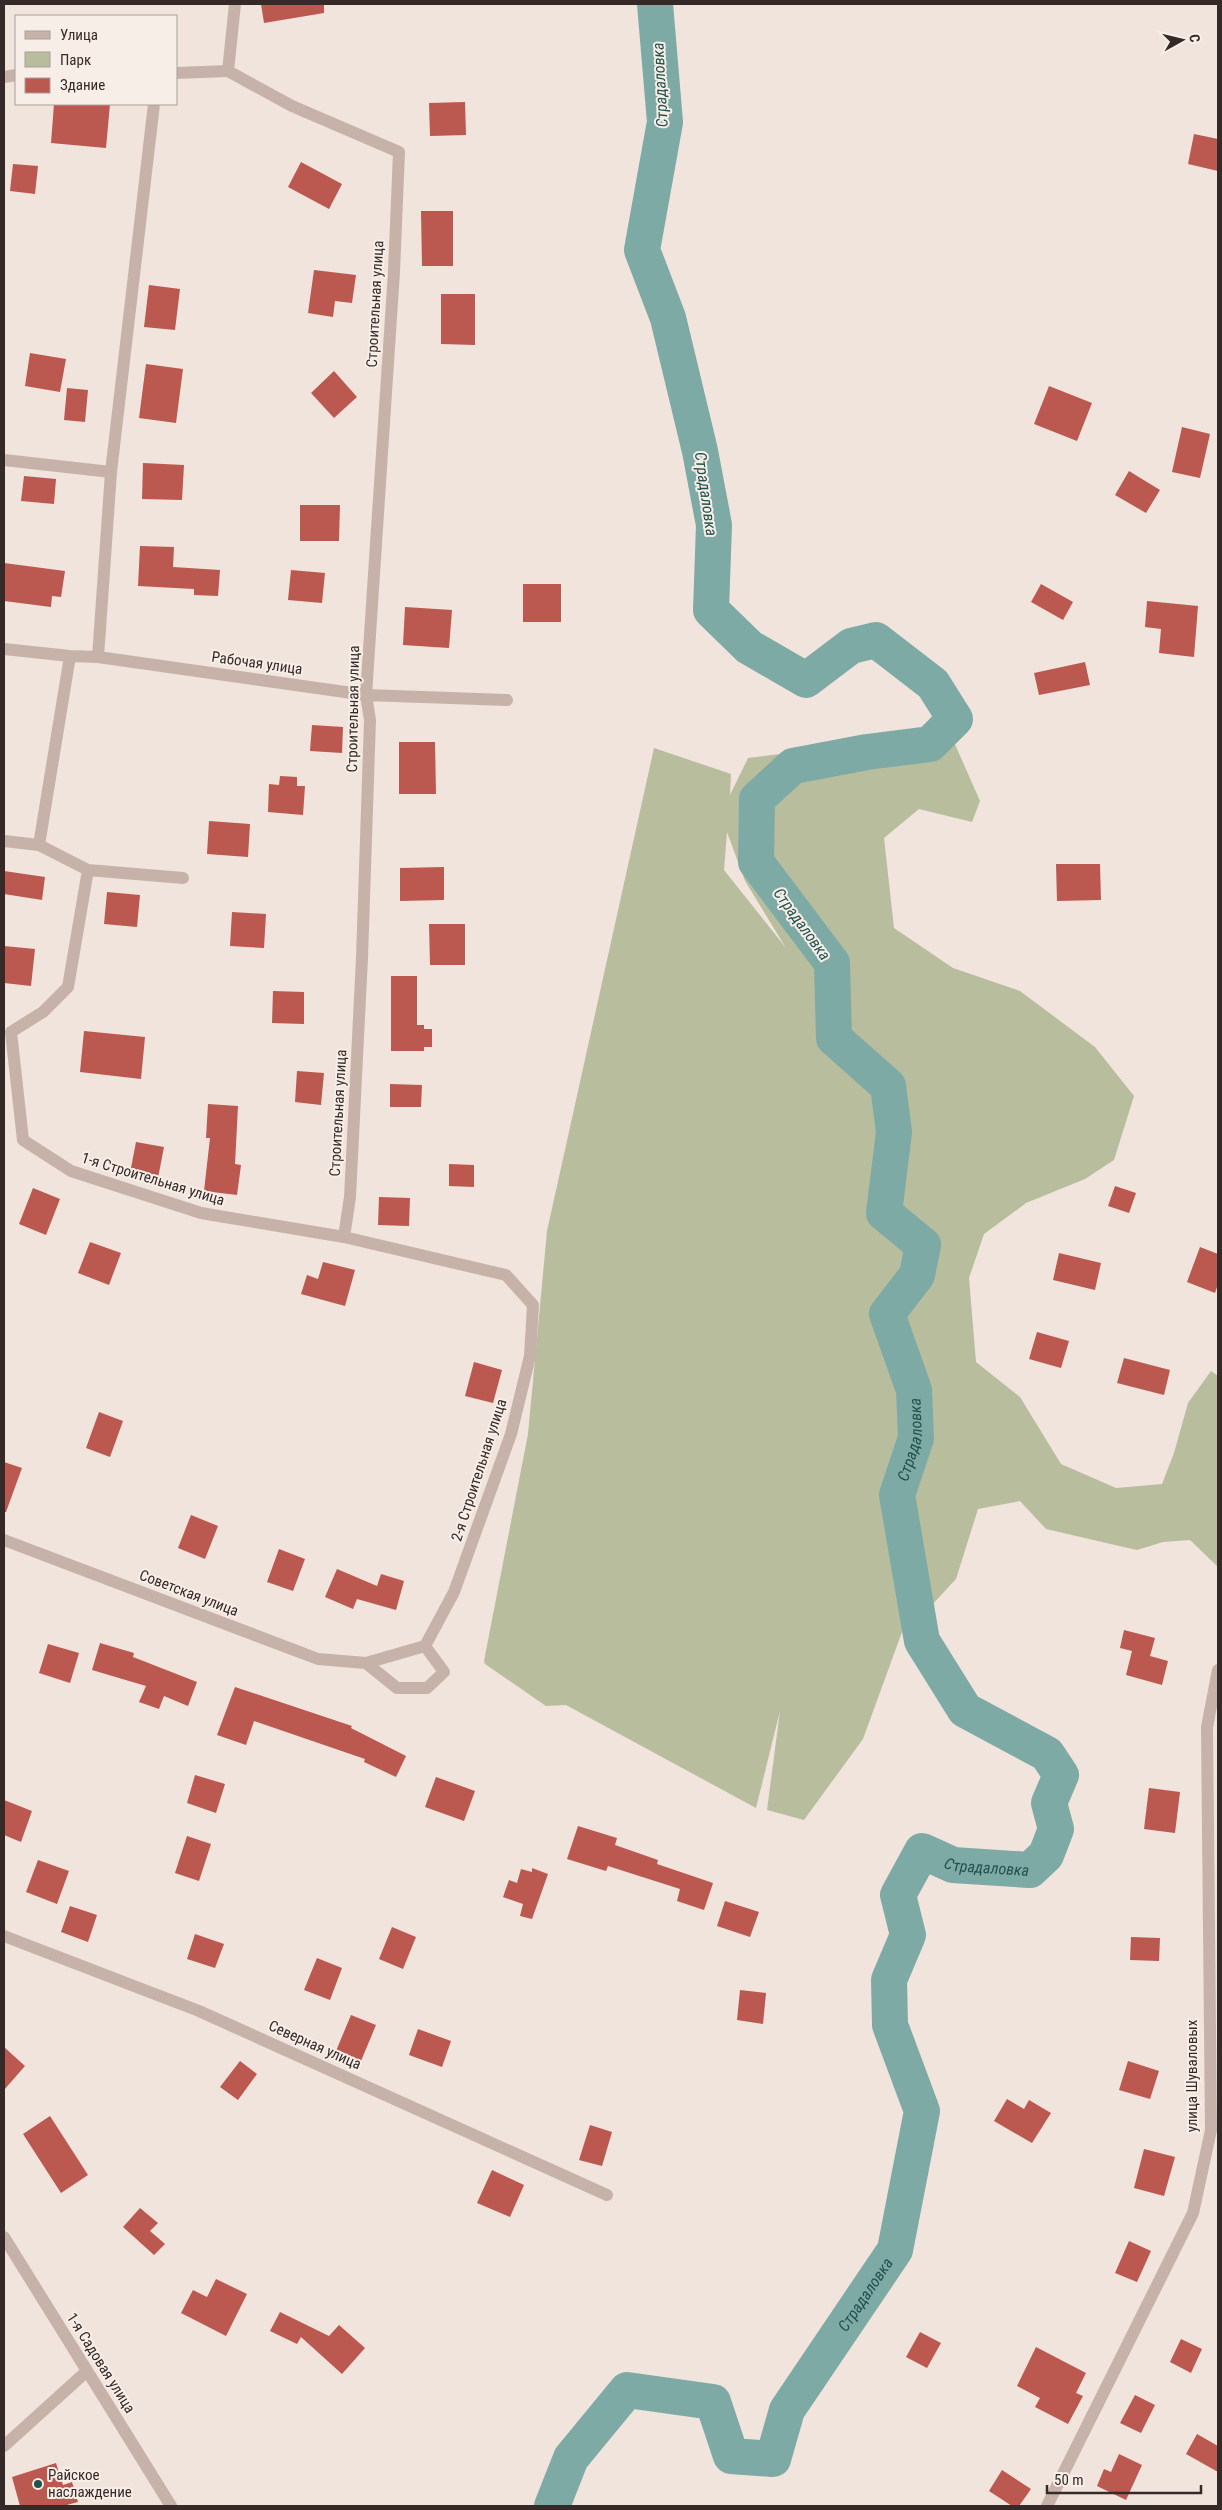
<svg xmlns="http://www.w3.org/2000/svg" width="1222" height="2510" viewBox="0 0 1222 2510" font-family="'Roboto Condensed',sans-serif">
<style>
.green{fill:#b8bd9e;fill-rule:evenodd}
.lines{fill:none;stroke-linecap:round;stroke-linejoin:round}
.river{stroke:#7eaaa5;stroke-width:36}
.building{fill:#bb584f}
.minor{stroke:#c7b2a9;stroke-width:12}
.poi-dot{fill:#22524e;stroke:#f8eee8;stroke-width:2}
.labels{text-anchor:middle;dominant-baseline:central;stroke-width:4;stroke-linejoin:round;paint-order:stroke}
.street-label{font-size:15px;fill:#352a28;stroke:#f8eee8}
.poi-label{font-size:15px;fill:#352a28;stroke:#f8eee8;text-anchor:start}
.water-label{font-size:16px;font-style:italic;fill:#22524e;stroke:#f8eee8}
</style>
<rect width="100%" height="100%" fill="#f0e4dc"/>
<path class="green" d="M884,733L954,742L980,801L972,822L919,809L884,838L894,928L953,968L1020,991L1095,1047L1134,1096L1114,1160L1085,1179L1026,1203L984,1234L969,1278L976,1362L1020,1397L1061,1464L1116,1488L1162,1484L1174,1453L1188,1403L1211,1371L1218,1376V1567L1190,1540L1163,1542L1137,1550L1102,1542L1046,1529L1020,1501L978,1509L956,1579L930,1607L910,1610L863,1739L804,1820L767,1810L780,1711L756,1808L566,1705L546,1706L485,1664L484,1661L528,1434L547,1231L654,748L731,774L730,795L748,758L812,750ZM727,832L745,881L786,948L724,870Z"/>
<g class="lines">
<path class="river" id="s1" d="M552,2506L571,2458L627,2390L713,2402L731,2456L773,2459L787,2410L895,2250L922,2111L890,2025L889,1980L908,1935L898,1895L922,1851L953,1865L1030,1870L1046,1855L1056,1829L1049,1803L1061,1775L1047,1754L965,1710L922,1641L897,1495L916,1438L914,1390L887,1314L917,1275L923,1245L884,1213L894,1132L888,1086L834,1038L832,963L756,862L757,799L793,766L867,752L930,744L955,719L933,684L876,640L851,646L806,680L749,647L711,610L714,525L700,451L668,318L642,250L665,122L655,4"/>
</g>
<path class="building" d="M261,4H324V13L264,23Z
M465,102L466,135L430,136L429,103Z
M54,104H110L106,148L51,143Z
M1194,134L1218,139V171L1188,164Z
M301,162L342,184L329,209L288,187Z
M13,164L38,166L35,194L10,191Z
M421,211H453V266H422Z
M314,270L356,275L352,303L335,301L333,317L308,313Z
M149,285L180,289L175,330L144,327Z
M441,294H475V345L441,344Z
M30,353L66,359L60,392L25,386Z
M146,364L183,369L176,423L139,418Z
M334,371L357,397L334,418L311,393Z
M1049,386L1092,403L1077,441L1034,424Z
M67,388L88,390L85,422L64,420Z
M1182,427L1210,434L1200,478L1172,472Z
M143,463L184,465L182,500L142,499Z
M1129,471L1160,490L1146,513L1115,495Z
M24,476L56,479L54,504L21,501Z
M300,505H340L339,541H300Z
M140,546L174,547L173,567L220,570L218,596L194,595V589L138,586Z
M4,563L65,571L61,597L52,596L51,607L4,601Z
M291,570L325,573L322,603L288,600Z
M523,584H561V622H523Z
M1041,584L1073,602L1063,620L1031,602Z
M1147,601L1198,606L1194,657L1159,653L1161,629L1145,627Z
M405,607L452,610L449,648L403,645Z
M1085,662L1090,685L1039,695L1034,673Z
M312,725L343,727L342,753L310,751Z
M399,742H435L436,794H399Z
M280,776L297,777V786H305L303,815L268,812L269,784L279,785Z
M209,821L250,824L248,857L207,854Z
M1056,864H1100L1101,900L1057,901Z
M444,867V900L400,901V868Z
M4,871L45,877L42,900L4,894Z
M107,892L140,895L137,927L104,924Z
M232,912L266,914L264,948L230,946Z
M429,924H465V965H430Z
M4,946L35,949L31,986L4,983Z
M391,976H417V1025H424V1029H432V1047H424V1051H391Z
M273,991L304,992V1024L272,1023Z
M84,1031L145,1037L141,1079L80,1072Z
M297,1071L324,1073L321,1105L295,1102Z
M390,1084L422,1085L421,1107H390Z
M208,1104L238,1106L235,1164L241,1165L237,1195L204,1191L210,1138H206Z
M136,1142L164,1147L158,1178L130,1173Z
M449,1164L474,1165V1187L449,1186Z
M1115,1186L1136,1193L1129,1213L1108,1206Z
M33,1188L60,1199L46,1235L19,1224Z
M379,1197L410,1198L409,1226L378,1225Z
M90,1242L121,1253L109,1285L78,1273Z
M1200,1247L1218,1254V1284L1215,1293L1187,1282Z
M1059,1253L1101,1263L1095,1290L1053,1280Z
M323,1262L355,1270L345,1306L301,1294L307,1275L318,1279Z
M1037,1332L1069,1341L1061,1368L1029,1359Z
M1124,1358L1170,1370L1164,1395L1117,1383Z
M474,1362L502,1370L493,1403L465,1396Z
M99,1412L123,1421L110,1457L86,1448Z
M4,1462L22,1468L6,1512H4Z
M191,1515L218,1526L205,1559L178,1548Z
M279,1549L305,1559L293,1591L267,1582Z
M337,1569L377,1586L381,1574L404,1581L396,1610L357,1599L353,1609L325,1597Z
M1124,1630L1155,1638L1150,1656L1168,1661L1162,1685L1126,1675L1132,1651L1120,1648Z
M100,1643L134,1653L133,1657L197,1682L188,1706L164,1696L159,1709L139,1702L146,1686L92,1670Z
M48,1644L79,1653L70,1683L39,1673Z
M235,1687L352,1726L351,1728L406,1756L396,1777L364,1762L365,1759L254,1721L246,1745L217,1735Z
M195,1775L225,1784L216,1813L187,1803Z
M436,1777L475,1791L464,1821L425,1807Z
M1149,1788L1180,1792L1175,1833L1144,1829Z
M4,1800L32,1811L21,1842L4,1835Z
M578,1826L617,1838L615,1845L658,1860L657,1864L713,1883L704,1910L677,1901L680,1889L608,1866L606,1871L567,1859Z
M187,1836L211,1844L199,1881L175,1873Z
M38,1860L69,1871L57,1904L26,1892Z
M532,1868L548,1874L532,1919L520,1916L523,1904L503,1897L509,1880L517,1883L521,1869L532,1872Z
M725,1901L759,1912L750,1937L717,1926Z
M70,1906L97,1915L88,1942L61,1932Z
M392,1927L416,1937L403,1969L379,1959Z
M195,1934L224,1944L215,1968L187,1959Z
M1131,1937L1160,1938L1159,1961L1130,1960Z
M317,1958L342,1968L330,2000L304,1990Z
M740,1990L766,1993L763,2024L737,2020Z
M351,2015L376,2025L361,2061L336,2051Z
M418,2029L451,2041L442,2067L409,2055Z
M4,2047L25,2066L4,2090Z
M240,2061L257,2074L238,2100L220,2087Z
M1128,2061L1159,2071L1150,2099L1119,2090Z
M1007,2099L1024,2109L1029,2100L1051,2113L1032,2143L994,2121Z
M50,2116L88,2175L61,2193L23,2134Z
M590,2125L612,2132L602,2166L579,2160Z
M1144,2149L1175,2157L1164,2196L1134,2188Z
M492,2170L524,2185L510,2217L477,2203Z
M140,2208L158,2223L150,2231L165,2244L154,2255L123,2227Z
M1129,2241L1151,2251L1137,2282L1115,2273Z
M216,2279L247,2294L226,2336L181,2313L193,2290L207,2297Z
M280,2312L329,2336L339,2325L365,2348L342,2374L301,2337L297,2344L270,2331Z
M920,2332L941,2343L927,2368L906,2357Z
M1181,2339L1202,2349L1191,2373L1170,2362Z
M1036,2347L1086,2373L1076,2393L1083,2396L1068,2424L1035,2407L1040,2398L1017,2386Z
M1135,2395L1155,2405L1141,2433L1120,2423Z
M1197,2434L1218,2446V2472L1186,2454Z
M1119,2454L1142,2465L1126,2500L1097,2486L1104,2469L1111,2472Z
M56,2463L63,2485L72,2482L78,2502L63,2506H20L12,2477Z
M1002,2470L1031,2489L1019,2506H1012L989,2491Z"/>
<g class="lines">
<path class="minor" d="M228,71L292,106L399,152L394,272L366,695L370,720L362,958L350,1197L344,1237
M176,73L228,71L235,4
M4,77L16,75
M4,460L111,472
M4,649L70,656L98,657L366,695L507,700
M98,657L111,472L154,104
M4,841L39,845L88,870L183,878
M39,845L70,656
M11,1032L23,1140L71,1171L201,1213L344,1237L506,1275L533,1305L530,1356L511,1434L454,1592L425,1646
M11,1032L43,1012L68,987L88,870
M4,1540L318,1659L366,1663L425,1646L444,1672L427,1688H397L366,1663
M4,1936L199,2011L607,2195
M4,2237L171,2506
M4,2446L87,2371
M1047,2506L1193,2213L1211,2130L1207,1727L1218,1670"/>
</g>
<circle class="poi-dot" cx="38" cy="2484" r="5"/>
<g class="labels">
<g class="street-label">
<text transform="translate(375 304) rotate(-87)">Строительная улица</text>
<text transform="translate(257 663) rotate(8)">Рабочая улица</text>
<text transform="translate(353 709) rotate(-89)">Строительная улица</text>
<text transform="translate(338 1113) rotate(-87)">Строительная улица</text>
<text transform="translate(153 1179) rotate(17)">1-я Строительная улица</text>
<text transform="translate(479 1470) rotate(-72)">2-я Строительная улица</text>
<text transform="translate(189 1593) rotate(21)">Советская улица</text>
<text transform="translate(315 2045) rotate(24)">Северная улица</text>
<text transform="translate(1192 2076) rotate(-90)">улица Шуваловых</text>
<text transform="translate(101 2363) rotate(58)">1-я Садовая улица</text>
</g>
<g class="poi-label">
<text x="48" y="2475">Райское<tspan x="48" dy="17">наслаждение</tspan></text>
</g>
<g class="water-label">
<text transform="translate(660 85) rotate(-93)">Страдаловка</text>
<text transform="translate(706 494) rotate(82)">Страдаловка</text>
<text transform="translate(802 924) rotate(54)">Страдаловка</text>
<text stroke="none"><textPath href="#s1" startOffset="1612">Страдаловка</textPath></text>
<text stroke="none"><textPath href="#s1" startOffset="1056">Страдаловка</textPath></text>
<text stroke="none"><textPath href="#s1" startOffset="516">Страдаловка</textPath></text>
</g>
</g>
<rect width="1222" height="2510" fill="none" stroke="#352a28" stroke-width="10"/>
<rect x="15" y="15" width="162" height="90" fill="#f8eee8" stroke="#aaa09b"/>
<rect x="25" y="31" width="25" height="8" fill="#c7b2a9" stroke="#aaa09b"/>
<text x="60" y="40" font-size="15" fill="#352a28">Улица</text>
<rect x="25" y="52" width="25" height="15" fill="#b8bd9e" stroke="#aaa09b"/>
<text x="60" y="65" font-size="15" fill="#352a28">Парк</text>
<rect x="25" y="78" width="25" height="15" fill="#bb584f" stroke="#aaa09b"/>
<text x="60" y="90" font-size="15" fill="#352a28">Здание</text>
<g transform="translate(1182 40) rotate(82)" stroke="#f8eee8" stroke-width="4" paint-order="stroke">
<path d="M0-4L9 19L0 12L-9 19Z" fill="#352a28"/>
<text y="-8" font-size="14" font-weight="bold" text-anchor="middle" fill="#352a28">С</text>
</g>
<path d="M1047 2485v8h154v-8" fill="none" stroke="#352a28" stroke-width="2.5"/>
<text x="1054" y="2485" font-size="15" fill="#352a28" stroke="#f8eee8" stroke-width="4" paint-order="stroke">50 m</text>
</svg>
